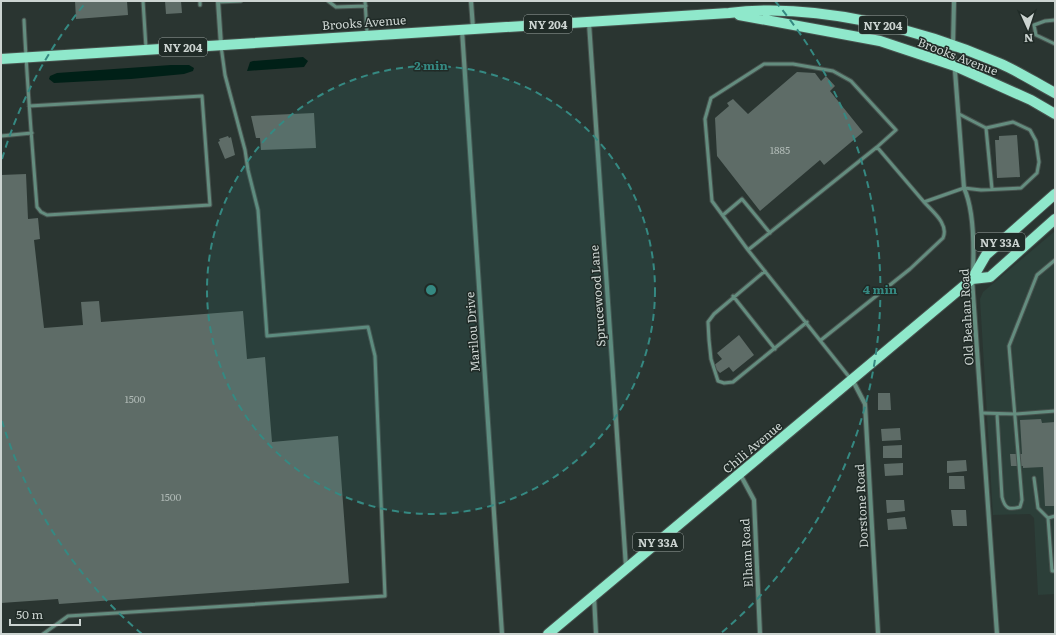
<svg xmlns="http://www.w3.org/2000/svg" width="1056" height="635" viewBox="0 0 1056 635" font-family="Literata,serif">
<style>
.built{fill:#2c3f39}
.water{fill:#002017}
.building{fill:#5e6c67}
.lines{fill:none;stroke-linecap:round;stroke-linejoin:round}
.lane-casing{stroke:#47524e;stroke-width:5}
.street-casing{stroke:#47524e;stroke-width:6}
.primary-casing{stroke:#47524e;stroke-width:12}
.lane{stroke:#648d7f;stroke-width:3}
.street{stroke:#648d7f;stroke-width:4}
.primary{stroke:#8fe8cb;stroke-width:10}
.ring{fill:none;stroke:#358982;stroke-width:2;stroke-dasharray:7 5}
.labels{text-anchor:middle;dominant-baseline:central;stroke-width:3;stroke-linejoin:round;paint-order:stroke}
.number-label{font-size:10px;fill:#b0bab6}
.shield{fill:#202b27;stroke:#98a19e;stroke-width:1}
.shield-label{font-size:11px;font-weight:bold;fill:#ccd4d1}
.street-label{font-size:12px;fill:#ccd4d1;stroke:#202b27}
.centre{fill:#358982;stroke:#202b27;stroke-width:2}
.ring-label{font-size:12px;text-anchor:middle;font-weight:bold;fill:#358982;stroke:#202b27;stroke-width:3;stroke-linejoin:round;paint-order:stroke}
</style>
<rect width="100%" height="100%" fill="#2a3531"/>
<path class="built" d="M1055,231V594L1038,595L1034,518L1030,514L993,515L980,299L983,292Z"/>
<path class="water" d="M303,57L308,61L304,67L247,71L250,62L253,61Z
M171,65H189L194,68L193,71L184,74L131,79L54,83L49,79L50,76L57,73Z"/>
<path class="building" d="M75,1H127L128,15L76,19Z
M165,1H181L182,13L166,14Z
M797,72L815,73L821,81L826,76L835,86L830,91L863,132L824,165L820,160L760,211L717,156L715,118L729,106L727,103L733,99L748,114Z
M314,113L316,148L261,150L260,138H256L251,116Z
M1017,135L1020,177L997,178L995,140H999V136Z
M228,136L229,138L231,137L235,155L225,159L218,142L220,141L219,139Z
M26,174L28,219L38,218L40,239L34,240L44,328L83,325L81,302L99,301L101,322L243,311L247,359L265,357L272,442L338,436L349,583L59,604L58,599L1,603V175Z
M739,335L754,355L733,372L729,367L720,373L713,366L722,359L717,353Z
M878,393H890L891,410H878Z
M1041,419L1042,423L1055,422L1054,506H1045L1043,467L1023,468V466H1011L1010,454H1022L1020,420Z
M900,428L901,440L882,441L881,429Z
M902,445V458H883V446Z
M966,460L967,471L947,473V461Z
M903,463V475L885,476L884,464Z
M949,476H964L965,489H949Z
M886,500H904L905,511L887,513Z
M951,510H966L967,526H953Z
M905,517L907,529L888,530L887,519Z"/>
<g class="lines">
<defs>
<path id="lane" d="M143,1L146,48
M200,1V5
M328,1L336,7L366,6
M365,1L367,33
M218,2L241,1
M24,20C27,83 32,145 37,207L41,212L47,215L210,205L202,96L29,106
M1055,20L1045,21L1034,25L1036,35L1055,44
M986,128L992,189
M1,136L32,133
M723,215L742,199L770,233
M748,250L712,201L705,119L711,98L764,64H793L833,71L851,81L896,130L877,147
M765,271L714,314L708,322L709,340L711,359L718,381L724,383L733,382L807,322
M733,296L775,349
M821,340L910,269L943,238C949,224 933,212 924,202
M850,378L748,250L877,147L924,202L964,188L981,190L1021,188L1037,173L1039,162L1036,141L1030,130L1013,122L986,128L959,114
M982,413L1015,414L1055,411
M997,414L1002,497C1005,509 1009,510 1020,507L1022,500L1009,346L1037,275L1055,260
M1034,478L1038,508L1048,518L1055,516
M1048,518L1052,571H1055
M43,634L68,616L385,596L375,356L368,327L267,336L258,210L248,170L245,150L225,75L221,46"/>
<path id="street" d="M218,1L221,45
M471,1L473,28
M954,1L953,45L964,188C974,210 974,248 973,272
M589,23L626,567
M462,30L502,634
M972,279L997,634
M853,381L865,404L878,633
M740,474L754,500L760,634
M594,596L596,634"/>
<path id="primary" d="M739,15L880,41L955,66L1031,100L1055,114
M1,59L729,13C815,2 920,29 999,63C1018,71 1036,83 1055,93
M972,279L990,277L1055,219
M548,634L972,279L986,255L1055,194"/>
</defs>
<use href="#lane" class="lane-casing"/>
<use href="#street" class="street-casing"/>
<use href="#primary" class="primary-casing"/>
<use href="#lane" class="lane"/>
<use href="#street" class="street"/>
<use href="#primary" class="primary"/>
</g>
<circle cx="431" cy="290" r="224" fill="#358982" fill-opacity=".12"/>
<g class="ring">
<circle cx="431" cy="290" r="224"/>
<path d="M142 634A449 449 0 0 1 2 421M2 159A449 449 0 0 1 87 1M775 1A449 449 0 0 1 720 634"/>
</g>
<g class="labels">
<g class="number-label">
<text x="780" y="149">1885</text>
<text x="135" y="398">1500</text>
<text x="171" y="496">1500</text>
</g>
<g class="shield">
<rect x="524" y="15" width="48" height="18" rx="3"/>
<rect x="859" y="16" width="48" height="18" rx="3"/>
<rect x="159" y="38" width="48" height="18" rx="3"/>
<rect x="975" y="233" width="50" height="18" rx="3"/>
<rect x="633" y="533" width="50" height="18" rx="3"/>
</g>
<g class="shield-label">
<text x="548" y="24">NY 204</text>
<text x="883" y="25">NY 204</text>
<text x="183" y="47">NY 204</text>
<text x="1000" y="242">NY 33A</text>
<text x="658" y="542">NY 33A</text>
</g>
<g class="street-label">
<text transform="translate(364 22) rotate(-4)">Brooks Avenue</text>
<text transform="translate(958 56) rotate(21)">Brooks Avenue</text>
<text transform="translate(597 296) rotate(-94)">Sprucewood Lane</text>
<text transform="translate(966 317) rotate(-93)">Old Beahan Road</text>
<text transform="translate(472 332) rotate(-94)">Marilou Drive</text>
<text transform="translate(752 447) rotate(-40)">Chili Avenue</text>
<text transform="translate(861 506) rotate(-93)">Dorstone Road</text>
<text transform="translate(746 553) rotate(-93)">Elham Road</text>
</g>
</g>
<circle cx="431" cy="290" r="6" class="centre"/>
<g class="ring-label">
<text x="431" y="70">2 min</text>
<text x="880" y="294">4 min</text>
</g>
<rect width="1056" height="635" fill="none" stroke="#ccd4d1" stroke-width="4"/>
<g transform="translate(1028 28) rotate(177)" stroke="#202b27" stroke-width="3" paint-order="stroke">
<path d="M0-3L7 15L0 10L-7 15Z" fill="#ccd4d1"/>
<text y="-6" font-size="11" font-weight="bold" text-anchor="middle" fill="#ccd4d1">N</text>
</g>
<path d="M10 619v6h70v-6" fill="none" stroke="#ccd4d1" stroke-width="2"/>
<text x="16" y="619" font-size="12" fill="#ccd4d1" stroke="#202b27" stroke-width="3" paint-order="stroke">50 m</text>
</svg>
